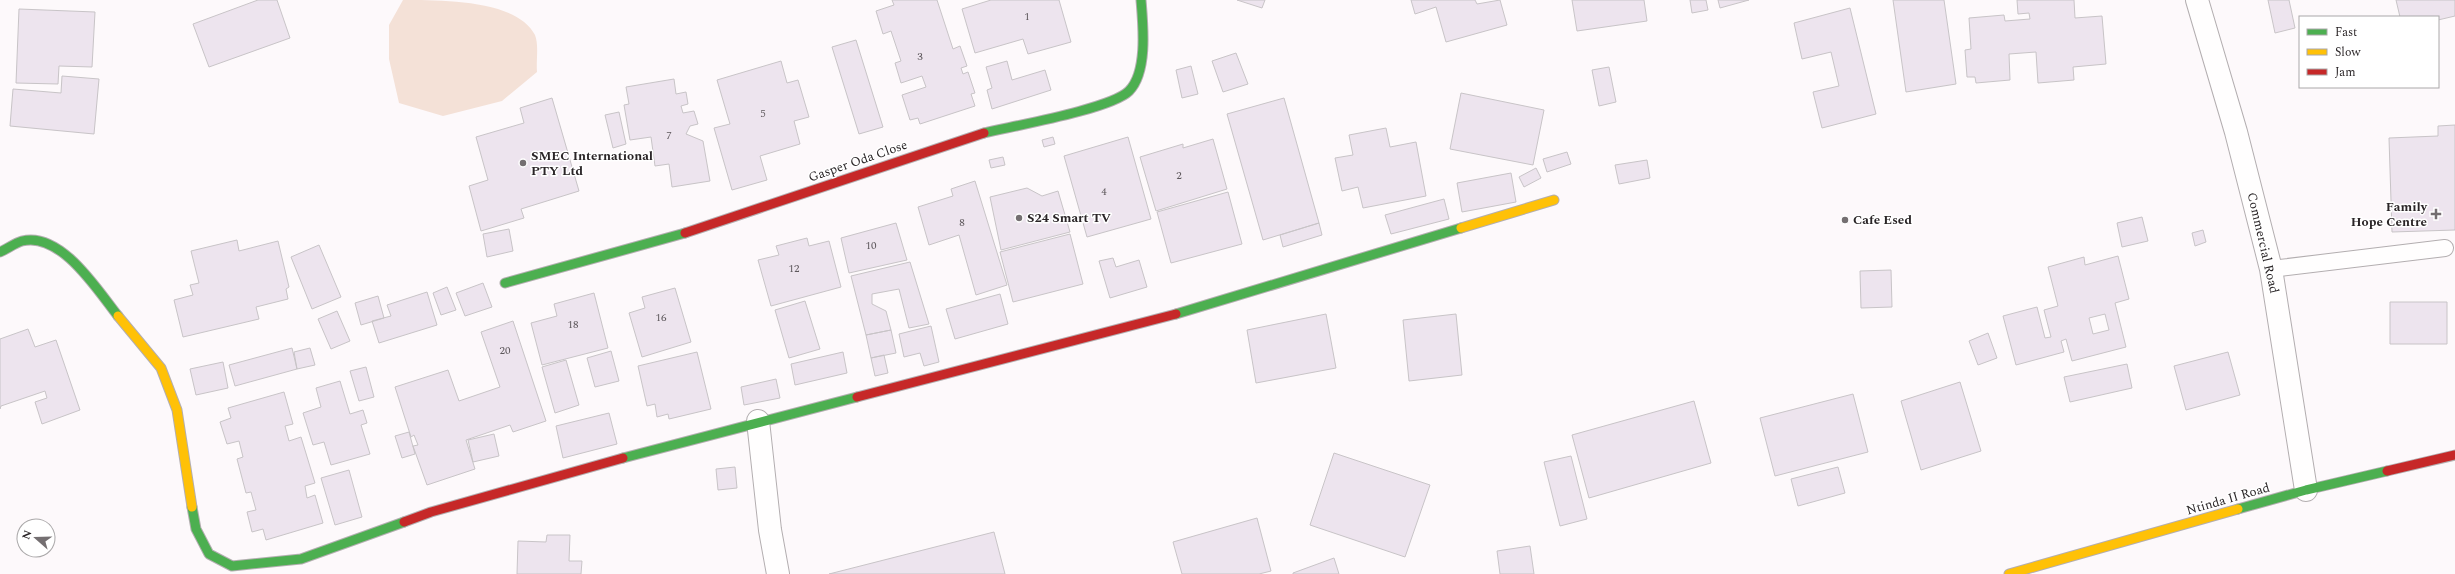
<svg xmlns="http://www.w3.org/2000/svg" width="2455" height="574" viewBox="0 0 2455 574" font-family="Spectral,serif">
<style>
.green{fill:#f4e1d7}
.building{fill:#ede4ee;stroke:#c8c4c7;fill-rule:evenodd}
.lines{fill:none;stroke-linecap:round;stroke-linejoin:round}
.lane-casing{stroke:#b3aeb0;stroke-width:18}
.street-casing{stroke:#b3aeb0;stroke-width:24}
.fast-casing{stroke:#b3aeb0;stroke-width:11}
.slow-casing{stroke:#b3aeb0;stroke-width:11}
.jam-casing{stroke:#b3aeb0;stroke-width:11}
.lane{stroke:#fffefe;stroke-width:16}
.street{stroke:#fffefe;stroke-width:22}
.fast{stroke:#4caf50;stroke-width:9}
.slow{stroke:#ffc107;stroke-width:9}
.jam{stroke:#c62828;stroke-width:9}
.poi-dot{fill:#746f71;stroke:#fff;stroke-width:1.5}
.labels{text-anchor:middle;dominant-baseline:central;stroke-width:3;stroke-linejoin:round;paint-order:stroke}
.number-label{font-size:11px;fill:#5d575b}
.poi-label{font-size:13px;font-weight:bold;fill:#2a2527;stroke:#fff;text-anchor:start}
.street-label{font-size:13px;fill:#2a2527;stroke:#fff}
</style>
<rect width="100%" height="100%" fill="#fdf9fb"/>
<path class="green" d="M403,0C444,0 517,0 535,35C539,45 536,61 537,72L502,101L443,116L399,103L389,59V25Z"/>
<path class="building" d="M258,0H277L290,38L209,67L193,24Z
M892,0H937L953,49L960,46L967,66L961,68L963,74L968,72L975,93L971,94L975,106L920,124L918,118L910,120L902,95L926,87L922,76L901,83L895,63L901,61L891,31L883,34L876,11L894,5Z
M991,0H1059L1071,42L1028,54L1023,39L975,53L962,9Z
M1237,0H1265L1262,8Z
M1411,0H1475L1477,4L1500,0L1507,25L1446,42L1436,7L1415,14Z
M1572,0H1644L1647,21L1577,31Z
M1690,0H1706L1708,10L1692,13Z
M1718,0H1749L1720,8Z
M1893,0H1944L1956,84L1906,92Z
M2017,0H2074L2075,18L2102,16L2106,64L2073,67L2074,80L2038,83L2036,52L2009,54L2010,80L1976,83L1975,77H1967L1965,50L1971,49L1969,18L2004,15L2005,21L2030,19L2029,13L2018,14Z
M2268,0H2289L2295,28L2275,33Z
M2396,0H2455V16L2438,20V17H2400Z
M1850,8L1876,114L1822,128L1813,92L1839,86L1831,52L1802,59L1794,23Z
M19,9L95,12L92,67L59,66L58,84L16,83Z
M856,40L883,127L859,134L832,47Z
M1236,53L1248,84L1223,92L1212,61Z
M781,61L787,83L798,80L809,117L794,121L800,144L760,156L767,180L732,190L714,128L730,124L717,80Z
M1007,61L1012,80L1045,70L1051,90L992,109L987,90L992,88L986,67Z
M1191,66L1198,94L1182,98L1176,70Z
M1609,67L1616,102L1599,106L1592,70Z
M62,76L99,79L94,134L10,126L13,89L61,93Z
M674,79L676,94L686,92L688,104L681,106L683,113L694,111L698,124L690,126L686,134L703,141L710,181L672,187L669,164L655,166L651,137L630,140L624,105L629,104L626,87Z
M1461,93L1544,110L1533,165L1450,149Z
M552,98L579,191L521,209L524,218L481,231L469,186L488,180L476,137L524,123L520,108Z
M1284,98L1319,223L1263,240L1227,114Z
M619,112L626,144L613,148L605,115Z
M2455,125V230L2392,232L2389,138L2438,136V126Z
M1386,128L1390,147L1416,142L1426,196L1363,208L1358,187L1342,191L1335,158L1353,155L1349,135Z
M1053,137L1055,144L1044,147L1042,140Z
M1128,137L1151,219L1087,237L1064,156Z
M1213,139L1227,189L1156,211L1140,157L1183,144V148Z
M1567,152L1571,164L1547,172L1543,159Z
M1003,157L1005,165L991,168L989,160Z
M1647,160L1650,178L1619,184L1615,165Z
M1536,168L1541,178L1524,187L1519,177Z
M1511,173L1516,202L1462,212L1457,183Z
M975,181L1007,285L976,295L959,235L929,245L918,207L953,196L951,189Z
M1027,188L1042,196L1058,191L1070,232L1001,250L990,197Z
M1228,192L1242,244L1171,263L1157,212Z
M1444,199L1449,219L1391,234L1385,215Z
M2142,217L2148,241L2122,247L2117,223Z
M896,223L907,260L849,273L841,238Z
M1319,223L1322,235L1283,247L1280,235Z
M509,229L513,251L487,257L483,234Z
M2203,230L2206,242L2195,246L2192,233Z
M1070,234L1083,284L1013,302L1000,252Z
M807,238L809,246L829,241L841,287L771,306L758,260L779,255L776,246Z
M237,240L239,251L278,241L289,287L286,289L288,299L256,307L259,319L183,337L174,300L193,295L190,285L199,283L191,251Z
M319,245L341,297L312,309L291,257Z
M2118,256L2129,299L2115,303L2126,347L2072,361L2066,339L2061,341L2064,352L2016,365L2003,316L2037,307L2045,338L2051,337L2044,310L2058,306L2048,267L2084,257L2085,265ZM2105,314L2109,330L2093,334L2089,318Z
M1113,258L1116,267L1139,260L1147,287L1110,298L1099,261Z
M910,262L929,324L909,328L899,289L872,294V304L886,311L891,330L866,335L851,276Z
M1891,270L1892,307L1861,308L1860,271Z
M483,283L492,307L465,316L456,293Z
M447,287L456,310L441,315L433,293Z
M675,288L691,342L642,357L629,313L645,308L642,297Z
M427,292L437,325L379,343L372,321L391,316L387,305Z
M594,293L608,348L542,365L531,323L557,316L554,304Z
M1000,294L1008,324L955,339L946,309Z
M378,296L384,318L361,325L355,303Z
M805,301L820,349L789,358L775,310Z
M2390,302H2447V344H2390Z
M337,311L350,341L331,349L318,319Z
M1326,314L1336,368L1256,383L1247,330Z
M1456,314L1462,375L1409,381L1403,320Z
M513,321L546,421L513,432L510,425L466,440L475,469L427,485L413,446L418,445L414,435L411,437L395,387L448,370L459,401L500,387L481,332Z
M931,326L939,362L924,366L920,353L904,357L899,334Z
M28,329L35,347L56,340L80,410L42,424L35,402L47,398L45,391L1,406L0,409V339Z
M891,330L896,353L871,358L866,335Z
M1988,333L1997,358L1978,365L1969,341Z
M292,348L297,369L235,386L229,365Z
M310,348L315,365L297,369L294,352Z
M611,351L619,381L595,387L587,358Z
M697,352L711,409L669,419L668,414L657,417L655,404L647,406L638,366Z
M843,352L847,373L795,385L791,364Z
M2228,352L2240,395L2186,410L2174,366Z
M884,355L888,373L875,376L871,358Z
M566,360L579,405L555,413L542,367Z
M223,362L228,388L196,395L190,369Z
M2127,364L2132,388L2070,402L2064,377Z
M366,367L374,397L359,401L350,371Z
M776,379L780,398L744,405L741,387Z
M340,381L350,414L363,410L367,423L361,425L370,454L331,465L324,442L313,445L303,413L321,407L316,388Z
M1960,382L1981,451L1921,470L1901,401Z
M284,392L293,424L285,426L289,441L301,437L315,483L305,486L307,498L315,495L323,523L266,540L263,529L252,532L247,512L256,510L251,492L246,493L237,459L243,457L239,441L227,444L220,422L231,418L228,408Z
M1853,394L1868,452L1775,476L1760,418Z
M1694,401L1711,463L1589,498L1572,435Z
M609,413L617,444L563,458L556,426Z
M409,432L415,454L402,458L395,436Z
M494,434L499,456L473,462L468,440Z
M1334,453L1430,485L1405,557L1310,525Z
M1571,456L1587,519L1560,526L1544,462Z
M735,467L737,488L718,490L716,469Z
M1838,467L1845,493L1798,506L1791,479Z
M349,470L362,517L335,525L321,478Z
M1257,518L1271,571L1259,574H1182L1173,542Z
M994,532L1005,574H829Z
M547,535H570L569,561H582L581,574H517L518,541L546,542Z
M1530,546L1534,574H1500L1497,551Z
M1334,558L1339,574H1293V573Z"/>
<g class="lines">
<defs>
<path id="lane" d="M2271,269L2445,248"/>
<path id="street" d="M2197,0L2236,132L2271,269L2306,490
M758,421L770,530L778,574"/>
<path id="fast" d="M984,133C1013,126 1111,109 1129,91C1148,72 1143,25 1141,0
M0,252C7,249 15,243 22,241C61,231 98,291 118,316
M505,283L685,233
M1176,314L1461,228
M623,458L857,397
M192,507L196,529L209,554L232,566L301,559L404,522
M2238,509L2306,490L2387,471"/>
<path id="slow" d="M1461,228L1554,200
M118,316L161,368L177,410L192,507
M2009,574L2238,509"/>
<path id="jam" d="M685,233L984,133
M857,397L1176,314
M2387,471L2455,455
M404,522L431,512L623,458"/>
</defs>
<use href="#lane" class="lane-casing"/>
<use href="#street" class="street-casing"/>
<use href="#fast" class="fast-casing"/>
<use href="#slow" class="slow-casing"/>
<use href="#jam" class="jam-casing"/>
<use href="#lane" class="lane"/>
<use href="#street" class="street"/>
<use href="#fast" class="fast"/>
<use href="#slow" class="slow"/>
<use href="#jam" class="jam"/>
</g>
<g class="poi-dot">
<circle cx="523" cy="163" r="4"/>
<path d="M2434 208h4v4h4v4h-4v4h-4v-4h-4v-4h4z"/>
<circle cx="1019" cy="218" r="4"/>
<circle cx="1845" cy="220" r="4"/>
</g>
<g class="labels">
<g class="number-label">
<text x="1027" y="16">1</text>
<text x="920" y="56">3</text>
<text x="763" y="113">5</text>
<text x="669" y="135">7</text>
<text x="1179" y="175">2</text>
<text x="1104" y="191">4</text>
<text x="962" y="222">8</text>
<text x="871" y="245">10</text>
<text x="794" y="268">12</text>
<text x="661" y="317">16</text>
<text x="573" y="324">18</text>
<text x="505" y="350">20</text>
</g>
<g class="poi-label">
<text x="531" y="156">SMEC International<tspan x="531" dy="15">PTY Ltd</tspan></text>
<text x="2427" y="207" text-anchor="end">Family<tspan x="2427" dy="15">Hope Centre</tspan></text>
<text x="1027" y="218">S24 Smart TV</text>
<text x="1853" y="220">Cafe Esed</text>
</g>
<g class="street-label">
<text transform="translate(858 161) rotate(-19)">Gasper Oda Close</text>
<text transform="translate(2263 243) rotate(77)">Commercial Road</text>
<text transform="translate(2228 499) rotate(-16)">Ntinda II Road</text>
</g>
</g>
<rect x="2299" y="16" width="140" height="72" fill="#ffffff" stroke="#aaa8a9"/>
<rect x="2307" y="29" width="20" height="6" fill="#4caf50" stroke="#aaa8a9"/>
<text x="2335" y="36" font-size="12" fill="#2a2527">Fast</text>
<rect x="2307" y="49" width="20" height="6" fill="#ffc107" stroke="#aaa8a9"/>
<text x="2335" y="56" font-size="12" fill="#2a2527">Slow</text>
<rect x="2307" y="69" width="20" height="6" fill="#c62828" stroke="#aaa8a9"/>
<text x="2335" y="76" font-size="12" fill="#2a2527">Jam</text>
<g transform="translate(36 538) rotate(290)"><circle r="19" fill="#ffffff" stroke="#aaa8a9"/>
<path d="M0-3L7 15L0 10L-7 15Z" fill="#746f71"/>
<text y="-6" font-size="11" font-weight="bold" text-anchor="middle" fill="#2a2527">N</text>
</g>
</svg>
